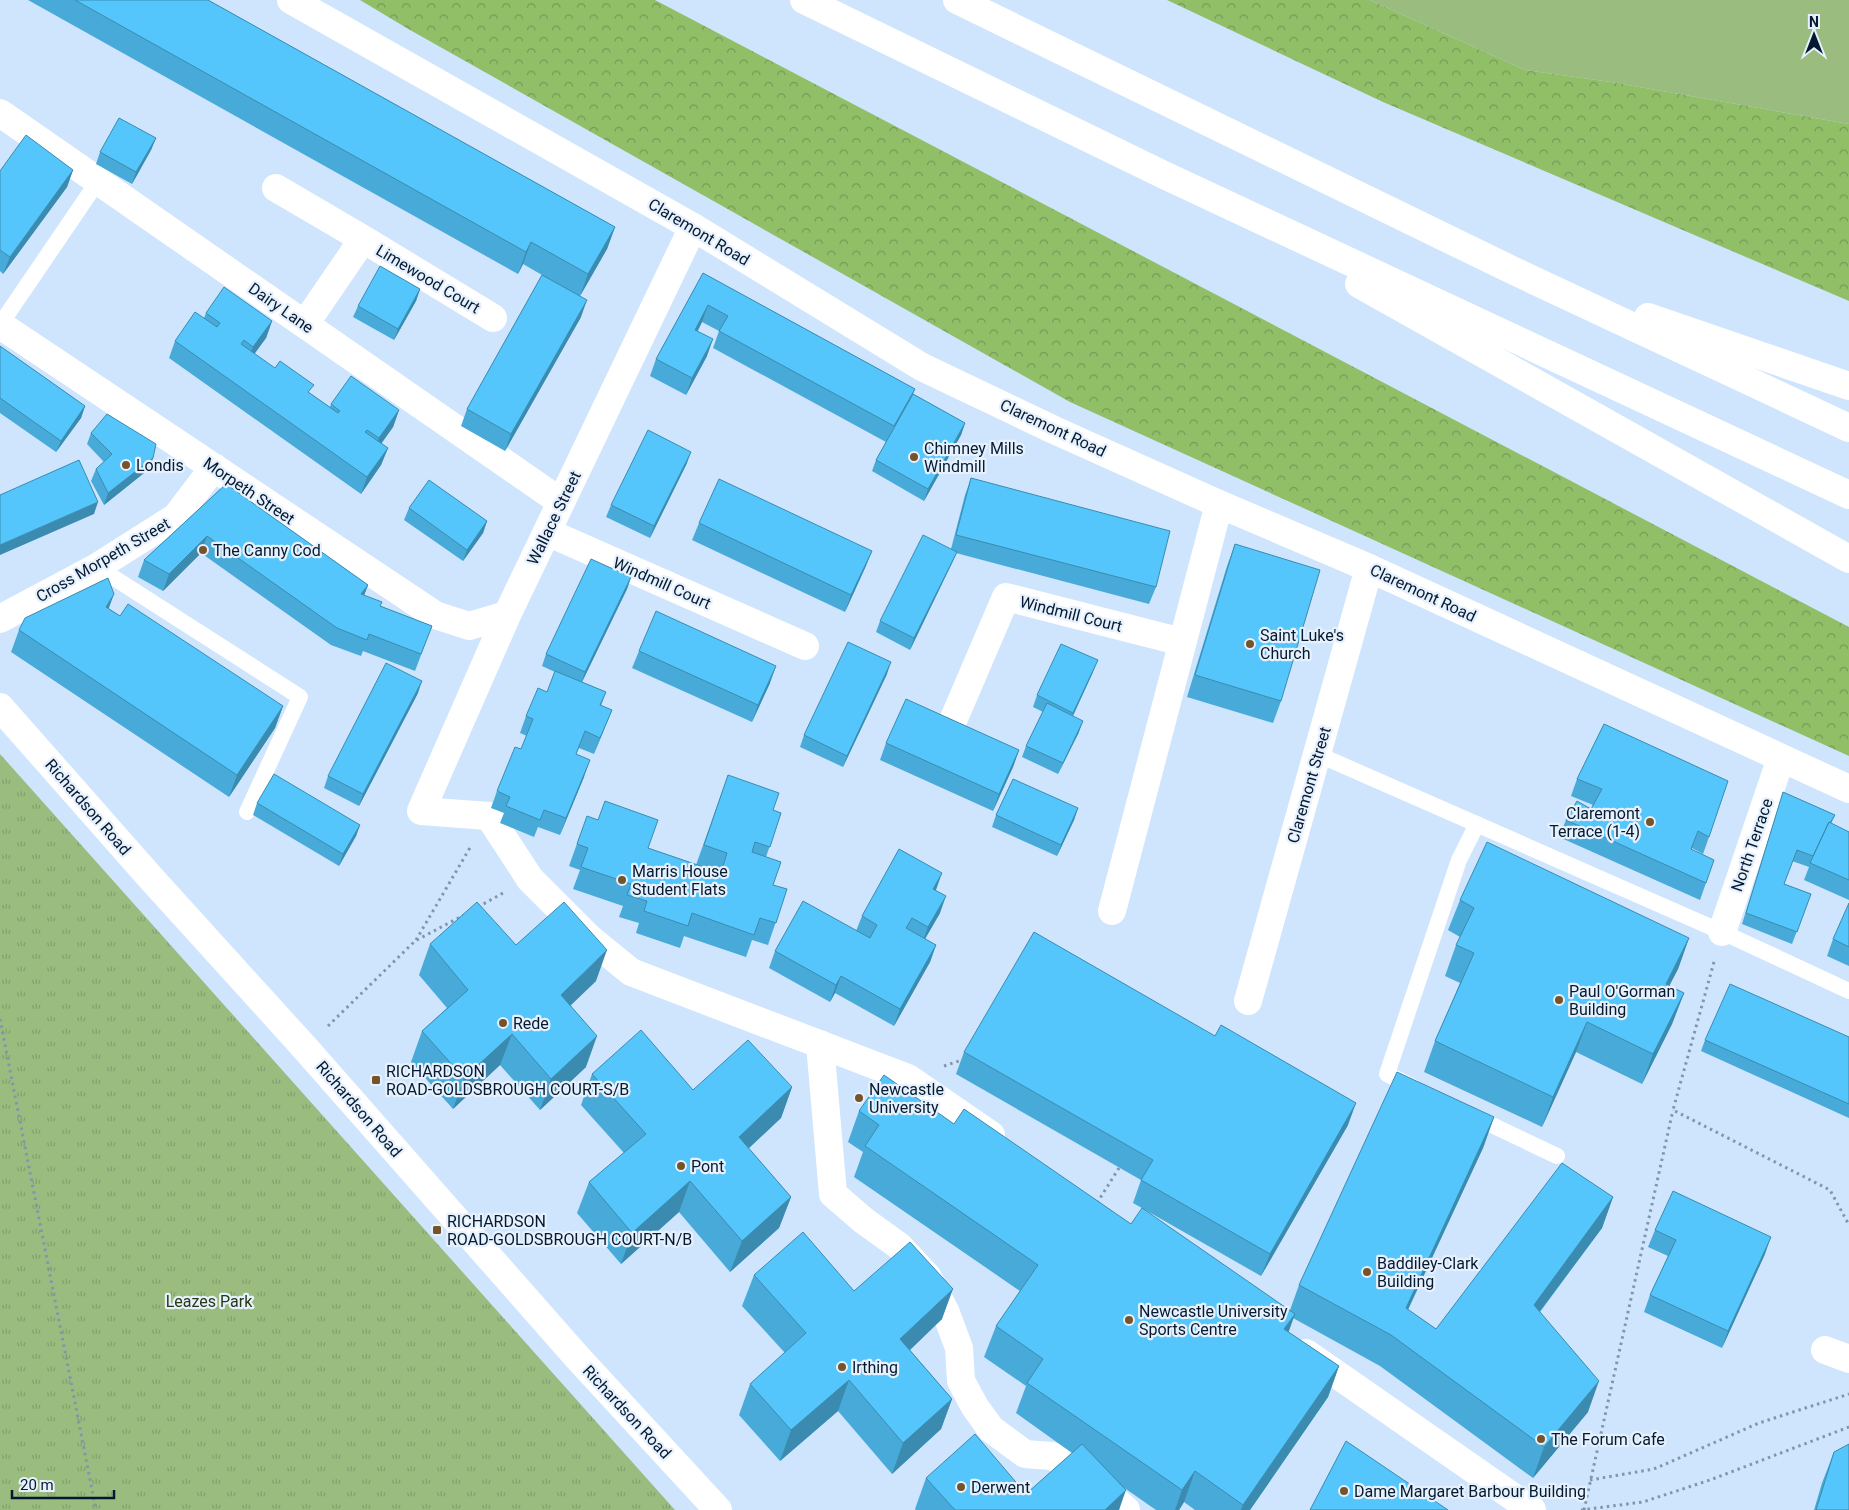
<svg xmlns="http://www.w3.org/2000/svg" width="1849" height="1510" viewBox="0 0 1849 1510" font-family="Roboto,sans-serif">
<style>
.green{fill:#9abc7e}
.forest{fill:url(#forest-crowns)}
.park{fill:url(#park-tufts)}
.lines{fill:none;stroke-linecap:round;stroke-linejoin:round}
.path{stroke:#8096ad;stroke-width:3;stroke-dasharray:2.5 4;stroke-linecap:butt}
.service{stroke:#fff;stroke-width:16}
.minor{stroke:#fff;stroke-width:28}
.tertiary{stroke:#fff;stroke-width:28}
.trunk{stroke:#fff;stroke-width:28}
.wall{fill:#48aad8}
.shaded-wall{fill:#3b8bb0}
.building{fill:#54c6fb;stroke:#3b8bb0}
.poi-dot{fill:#75542b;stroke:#e6f1fd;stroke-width:2}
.labels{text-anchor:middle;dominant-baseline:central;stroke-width:4.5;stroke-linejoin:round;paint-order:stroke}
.street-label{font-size:16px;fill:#051a30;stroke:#e6f1fd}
.poi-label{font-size:16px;fill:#051a30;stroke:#e6f1fd;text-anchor:start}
.park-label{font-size:16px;fill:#263814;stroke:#e6f1fd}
</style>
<defs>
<pattern id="forest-crowns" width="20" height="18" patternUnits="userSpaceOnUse" patternTransform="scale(1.25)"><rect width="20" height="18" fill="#91bf68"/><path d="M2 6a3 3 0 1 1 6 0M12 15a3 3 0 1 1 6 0" fill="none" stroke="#749a56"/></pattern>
<pattern id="park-tufts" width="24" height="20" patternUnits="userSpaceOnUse" patternTransform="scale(1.25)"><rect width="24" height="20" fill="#9abc7e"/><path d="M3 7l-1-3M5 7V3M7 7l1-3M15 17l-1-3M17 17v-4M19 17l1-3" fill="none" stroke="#83a16d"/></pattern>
</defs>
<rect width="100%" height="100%" fill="#cfe5fd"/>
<path class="green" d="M1370,0H1849V124L1611,82L1525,70Z"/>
<path class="forest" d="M360,0H655L1849,627V756L1070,402L410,30Z
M1167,0H1370L1525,70L1611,82L1849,124V301L1383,102Z"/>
<path class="park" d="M0,754L675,1510H0Z"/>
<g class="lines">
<path class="path" d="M478,907L503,893
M416,940L471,846
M1714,962L1673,1110L1830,1190L1849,1225
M0,1019L96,1510
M328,1026L415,941L464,915
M944,1066L965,1059
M1097,1203L1119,1168
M1590,1480L1654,1469L1759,1423L1849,1394
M1581,1510L1643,1502L1710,1480L1849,1427
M1584,1510L1673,1110"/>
<path class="service" d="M0,325L98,181
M97,567L300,697L247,812
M1317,754L1722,932L1849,991
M1413,1087L1387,1074L1459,860L1477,824
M1473,1116L1557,1156"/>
<path class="minor" d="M0,113L561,502
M276,188L363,239L493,318
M693,227L507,615L421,811L489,816L530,879L587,936L631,972L908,1078L991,1135
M305,324L363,239
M0,325L435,615L469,626L507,615
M547,532L805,646
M0,619L97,567L176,517L214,467
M952,723L1006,597L1182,642
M1112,911L1219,504
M1722,932L1781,758
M1248,1001L1369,568
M820,1044L833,1194L863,1220L899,1246L927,1276L946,1313L959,1348L961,1381L975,1407L991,1429L1025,1454L1052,1456L1073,1467L1103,1490L1126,1510
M1825,1350L1849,1359
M1306,1353L1532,1510"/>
<path class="tertiary" d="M291,0L693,227L922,367L1054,430L1219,504L1369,568L1849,789
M0,707L149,876L305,1048L577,1357L718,1510"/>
<path class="trunk" d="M804,0L1164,175L1849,495
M957,0L1514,271L1849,428
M1359,284L1849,559
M1648,317L1849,386"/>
</g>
<path class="wall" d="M28,0H208L615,227L607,249L580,296L581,317L505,451L461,426L467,409L542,275L523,264L518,274Z
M156,138L151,150L132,184L96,164L100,152Z
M73,170L67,187L3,274L0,271V171Z
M703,273L915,389L913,394L965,423L961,435L924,501L872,471L876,460L886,442L713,348L719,331L702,322L698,331L707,356L686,395L650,376L656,359Z
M420,289L416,301L394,340L353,317L358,306Z
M206,313L272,321L266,338L254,354L330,407L331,404L399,410L393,427L381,444L388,448L381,465L361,494L169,358L175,341L204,318Z
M0,346L85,406L81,418L56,452L0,413Z
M91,433L153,458L149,469L104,505L91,481L96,469L104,462L87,444Z
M687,463L650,538L606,517L611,505Z
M971,478L1156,587L1149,604L956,553L952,563L910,650L876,632L880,621L951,549L965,495Z
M226,484L368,585L364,595L380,606L432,626L415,671L363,651L361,656L331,645L201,553L163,591L138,577L144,560Z
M409,508L487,521L483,533L463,561L404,520Z
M699,523L872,551L865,568L845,612L692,540Z
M1235,544L1281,701L1273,723L1187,697L1227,566Z
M631,577L627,589L582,682L606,692L601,706L612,710L594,754L579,748L576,754L584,777L560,835L538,827L534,837L500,823L504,813L491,808L497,791L521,749L527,736L520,733L526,716L547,692L555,672L542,666L546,654Z
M109,609L120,616L283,706L275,728L229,797L11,652L19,630Z
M639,651L770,683L752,722L632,668Z
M1093,672L1073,716L1079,732L1058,774L1022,757L1026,746L1043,712L1033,707L1037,695Z
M887,674L843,767L800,747L804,735Z
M418,693L359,806L324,788L328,776Z
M1604,724L1709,837L1703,854L1692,848V849L1706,883L1700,900L1559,837L1566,820L1591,809L1593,805L1571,796L1577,779Z
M886,743L1019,750L1013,767L993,811L880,760Z
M728,775L773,810L781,813L766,857L773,885L787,889L768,945L752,940L746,957L684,936L680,948L636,933L639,923L619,917L623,906L573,889L580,870L569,866L579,838L648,848L696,865Z
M1783,792L1835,815L1831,824L1849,832V900L1804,880L1809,867L1792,861L1784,884L1811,894L1792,944L1742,924Z
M257,803L360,825L356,836L339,866L253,815Z
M1078,808L1074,820L1057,856L992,827L996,815Z
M936,890L940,913L925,939L936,945L930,962L894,1026L835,993L830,1002L769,968L775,951L856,931L862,916Z
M1460,900L1689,938L1678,969L1669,986L1684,993L1672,1024L1642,1084L1576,1052L1542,1127L1424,1072L1435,1041L1460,983L1445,976L1456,945L1460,937L1448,930Z
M1849,903V966L1827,956L1833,939Z
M430,944L516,945L596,981L571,1005L586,1067L540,1110L500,1065L453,1109L411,1062L422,1031L447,1008L419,975Z
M1849,1037V1118L1701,1051L1705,1040Z
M964,1052L1348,1125L1261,1276L1133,1203L1141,1180L956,1074Z
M592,1074L693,1090L792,1087L781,1118L748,1148L791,1197L779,1228L730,1272L679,1212L621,1264L577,1213L589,1182L624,1153L581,1105Z
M859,1111L954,1124L1131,1224L1290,1310L1299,1285L1494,1117L1483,1148L1408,1310L1436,1329L1613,1197L1602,1228L1540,1312L1588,1412L1533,1478L1380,1366L1293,1318L1288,1332L1339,1366L1328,1397L1250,1510H1195L1184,1502L1179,1510H1156L1123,1487L1119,1510H916L915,1509L926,1478L1026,1494L1072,1453L1016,1413L1026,1386L984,1357L996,1326L1020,1291L854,1177L863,1152L848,1142Z
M1655,1230L1765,1254L1722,1348L1644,1312L1650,1295L1668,1256L1648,1247Z
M754,1275L854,1291L942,1319L910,1350L952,1399L941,1429L892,1474L838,1411L780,1461L739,1415L750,1384L785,1353L742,1306Z
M1834,1452L1849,1510H1814L1822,1483Z"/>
<path class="shaded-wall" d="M156,138L151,150L132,184L136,172Z
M73,170L67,187L3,274L10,257Z
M615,227L607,249L580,296L588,274Z
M531,242L523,264L518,274L526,252Z
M420,289L416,301L394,340L398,329Z
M587,300L581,317L505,451L511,434Z
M708,305L702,322L689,346L695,330Z
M272,321L266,338L247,364L253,347Z
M713,339L707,356L686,395L692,378Z
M85,406L81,418L56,452L61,441Z
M399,410L393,427L373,455L379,438Z
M965,423L961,435L924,501L928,489Z
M388,448L381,465L361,494L367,477Z
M691,452L687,463L650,538L654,526Z
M153,458L149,469L104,505L108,493Z
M98,502L94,514L0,555V545Z
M487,521L483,533L463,561L467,550Z
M207,536L201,553L163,591L169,574Z
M872,551L865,568L845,612L851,595Z
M957,552L952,563L910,650L914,638Z
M631,577L627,589L581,684L585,672Z
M368,585L362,601L361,594Z
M114,594L106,616V607Z
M1098,660L1093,672L1069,724L1073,713Z
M891,662L887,674L843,767L847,756Z
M776,666L770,683L752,722L758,705Z
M422,681L418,693L359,806L363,794Z
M283,706L275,728L229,797L237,775Z
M612,710L605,727L594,754L600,738Z
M1083,721L1079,732L1058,774L1063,763Z
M1019,750L1013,767L993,811L999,794Z
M590,760L584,777L560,835L566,818Z
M1078,808L1074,820L1057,856L1061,845Z
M360,825L356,836L339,866L343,854Z
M942,873L936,890L927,906L933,889Z
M946,896L940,913L922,944L928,927Z
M1689,938L1678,969L1654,1015L1666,984Z
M936,945L930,962L894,1026L900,1009Z
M607,950L596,981L550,1025L561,995Z
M841,976L835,993L830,1002L836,985Z
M1684,993L1672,1024L1642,1084L1653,1054Z
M1587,1022L1576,1052L1542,1127L1553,1097Z
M512,1034L500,1065L453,1109L464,1078Z
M597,1036L586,1067L540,1110L551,1079Z
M792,1087L781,1118L728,1168L739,1137Z
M1356,1103L1348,1125L1261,1276L1270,1254Z
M1494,1117L1483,1148L1394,1339L1406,1308Z
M690,1181L679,1212L621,1264L632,1233Z
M791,1197L779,1228L730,1272L742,1241Z
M1613,1197L1602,1228L1522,1335L1534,1305Z
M1771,1237L1765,1254L1722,1348L1728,1331Z
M953,1289L942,1319L889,1370L900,1339Z
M1295,1314L1284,1345V1329Z
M1339,1366L1328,1397L1250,1510H1241L1243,1505Z
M849,1380L838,1411L780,1461L791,1430Z
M1599,1381L1588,1412L1533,1478L1544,1447Z
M952,1399L941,1429L892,1474L903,1443Z
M1195,1471L1184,1502L1179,1510H1175L1182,1490Z
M1126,1490L1119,1510H1105Z"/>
<path class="building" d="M75,0H208L615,227L588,274L531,242L526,252Z
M119,118L156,138L136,172L100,152Z
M26,135L73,170L10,257L0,250V171Z
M380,266L420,289L398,329L358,306Z
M703,273L915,389L894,426L719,331L728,316L708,305L695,330L713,339L692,378L656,359Z
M542,275L587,300L511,434L467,409Z
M224,287L272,321L253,347L244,340L241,344L275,368L280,361L314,385L308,392L338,413L340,411L331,404L351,376L399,410L379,438L367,430L365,432L388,448L367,477L175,341L195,312L217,327L220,323L206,313Z
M0,346L85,406L61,441L0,398Z
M913,394L965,423L928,489L876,460Z
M107,414L156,444L153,458L108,493L96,469L112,454L91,433Z
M648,430L691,452L654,526L611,505Z
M79,460L98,502L0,545V495Z
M971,478L1170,531L1156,587L956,535Z
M719,479L872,551L851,595L699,523Z
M429,480L487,521L467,550L409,508Z
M226,484L368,585L361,594L382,602L380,606L432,626L421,654L369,634L367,640L337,628L207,536L169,574L144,560Z
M923,535L957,552L914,638L880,621Z
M1235,544L1320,570L1281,701L1195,675Z
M591,559L631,577L585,672L546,654Z
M108,578L114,594L106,607L120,616L128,604L283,706L237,775L19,630L25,618Z
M656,611L776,666L758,705L639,651Z
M848,642L891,662L847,756L804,735Z
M1061,644L1098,660L1073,713L1037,695Z
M386,663L422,681L363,794L328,776Z
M555,671L606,692L600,705L612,710L600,738L585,731L576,754L590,760L566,818L544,810L540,820L506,806L510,797L497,791L515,747L521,749L533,719L526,716L538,688L547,692Z
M906,699L1019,750L999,794L886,743Z
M1047,703L1083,721L1063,763L1026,746Z
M1604,724L1728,781L1709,837L1698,831L1691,849L1714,860L1706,883L1566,820L1577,801L1591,809L1602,789L1577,779Z
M274,774L360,825L343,854L257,803Z
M728,775L779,793L773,810L781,813L770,847L755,842L752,852L781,862L773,885L787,889L776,923L760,918L754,935L692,913L688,926L644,911L647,901L627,895L631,884L581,867L588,848L577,844L587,816L598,820L605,801L658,820L648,848L721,873L727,853L704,845Z
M1013,779L1078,808L1061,845L996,815Z
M1783,792L1835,815L1830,823L1829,822L1813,856L1797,850L1784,884L1811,894L1797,932L1746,913Z
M1829,822L1849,832V880L1810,863Z
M1487,842L1689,938L1666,984L1684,993L1653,1054L1587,1022L1553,1097L1435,1041L1474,953L1456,945L1474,908L1460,900Z
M899,849L942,873L933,889L946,896L928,927L912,918L906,928L936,945L900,1009L841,976L836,985L775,951L803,901L870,938L877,925L862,916Z
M477,902L516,945L564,902L607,950L561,995L597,1036L551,1079L512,1034L464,1078L422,1031L468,990L430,944Z
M1849,903V947L1833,939Z
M1034,932L1215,1036L1221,1025L1356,1103L1270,1254L1141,1180L1153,1160L964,1052Z
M1730,984L1849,1037V1104L1705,1040Z
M641,1030L693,1090L748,1040L792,1087L739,1137L791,1197L742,1241L690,1181L632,1233L589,1182L646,1134L592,1074Z
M1397,1072L1494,1117L1406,1308L1436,1329L1562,1163L1613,1197L1534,1305L1599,1381L1544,1447L1391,1335L1299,1285Z
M884,1075L954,1124L964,1109L1131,1224L1142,1208L1295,1314L1284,1329L1339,1366L1243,1505L1195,1471L1182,1490L1027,1383L1043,1359L996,1326L1038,1265L865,1146L879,1125L859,1111Z
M1673,1191L1771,1237L1728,1331L1650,1295L1676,1240L1655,1230Z
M803,1232L854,1291L910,1242L953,1289L900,1339L952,1399L903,1443L849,1380L791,1430L750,1384L806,1333L754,1275Z
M975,1434L1026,1494L1082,1444L1126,1490L1105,1510H955L926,1478Z
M1346,1441L1448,1510H1310Z
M1849,1444V1510H1816L1834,1452Z"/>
<g class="poi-dot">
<circle cx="914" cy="457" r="5"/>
<circle cx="126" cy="465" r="5"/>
<circle cx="203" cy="550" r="5"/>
<circle cx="1250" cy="644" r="5"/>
<circle cx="1650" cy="822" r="5"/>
<circle cx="622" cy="880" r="5"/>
<circle cx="1559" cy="1000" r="5"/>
<circle cx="503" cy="1023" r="5"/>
<rect x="371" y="1075" width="10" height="10" rx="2.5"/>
<circle cx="859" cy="1098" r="5"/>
<circle cx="681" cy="1166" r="5"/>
<rect x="432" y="1225" width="10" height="10" rx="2.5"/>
<circle cx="1367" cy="1272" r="5"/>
<circle cx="1129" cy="1320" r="5"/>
<circle cx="842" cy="1367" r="5"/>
<circle cx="1541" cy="1439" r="5"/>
<circle cx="961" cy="1487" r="5"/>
<circle cx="1344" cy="1491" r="5"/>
</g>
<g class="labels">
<g class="street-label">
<text transform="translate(699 232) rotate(31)">Claremont Road</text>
<text transform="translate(428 279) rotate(31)">Limewood Court</text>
<text transform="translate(281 308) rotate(35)">Dairy Lane</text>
<text transform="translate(1053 428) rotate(25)">Claremont Road</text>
<text transform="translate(249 491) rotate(34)">Morpeth Street</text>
<text transform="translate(554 518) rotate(-64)">Wallace Street</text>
<text transform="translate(103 560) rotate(-30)">Cross Morpeth Street</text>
<text transform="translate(662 583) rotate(24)">Windmill Court</text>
<text transform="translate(1423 593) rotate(25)">Claremont Road</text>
<text transform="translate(1071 614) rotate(14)">Windmill Court</text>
<text transform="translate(1309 785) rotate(-74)">Claremont Street</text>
<text transform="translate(88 807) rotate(49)">Richardson Road</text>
<text transform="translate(1752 845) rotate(-71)">North Terrace</text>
<text transform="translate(359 1109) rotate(49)">Richardson Road</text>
<text transform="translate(627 1412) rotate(47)">Richardson Road</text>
</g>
<g class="poi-label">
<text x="924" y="448">Chimney Mills<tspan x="924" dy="18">Windmill</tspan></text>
<text x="136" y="465">Londis</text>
<text x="213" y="550">The Canny Cod</text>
<text x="1260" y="635">Saint Luke's<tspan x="1260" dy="18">Church</tspan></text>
<text x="1640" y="813" text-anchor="end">Claremont<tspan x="1640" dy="18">Terrace (1-4)</tspan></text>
<text x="632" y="871">Marris House<tspan x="632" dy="18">Student Flats</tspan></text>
<text x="1569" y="991">Paul O'Gorman<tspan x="1569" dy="18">Building</tspan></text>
<text x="513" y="1023">Rede</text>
<text x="386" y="1071">RICHARDSON<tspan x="386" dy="18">ROAD-GOLDSBROUGH COURT-S/B</tspan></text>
<text x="869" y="1089">Newcastle<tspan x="869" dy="18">University</tspan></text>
<text x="691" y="1166">Pont</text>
<text x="447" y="1221">RICHARDSON<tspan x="447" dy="18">ROAD-GOLDSBROUGH COURT-N/B</tspan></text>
<text x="1377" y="1263">Baddiley-Clark<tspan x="1377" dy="18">Building</tspan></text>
<text x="1139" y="1311">Newcastle University<tspan x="1139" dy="18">Sports Centre</tspan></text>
<text x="852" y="1367">Irthing</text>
<text x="1551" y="1439">The Forum Cafe</text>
<text x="971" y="1487">Derwent</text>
<text x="1354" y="1491">Dame Margaret Barbour Building</text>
</g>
<g class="park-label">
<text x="209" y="1301">Leazes Park</text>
</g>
</g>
<g transform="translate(1814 35)" stroke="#e6f1fd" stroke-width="4" paint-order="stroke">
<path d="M0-4L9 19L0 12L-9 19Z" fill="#051a30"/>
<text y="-8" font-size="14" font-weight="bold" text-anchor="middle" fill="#051a30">N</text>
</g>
<path d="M12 1490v8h102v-8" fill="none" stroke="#051a30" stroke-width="2.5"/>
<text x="20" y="1490" font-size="15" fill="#051a30" stroke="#e6f1fd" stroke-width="4" paint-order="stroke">20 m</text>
</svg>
